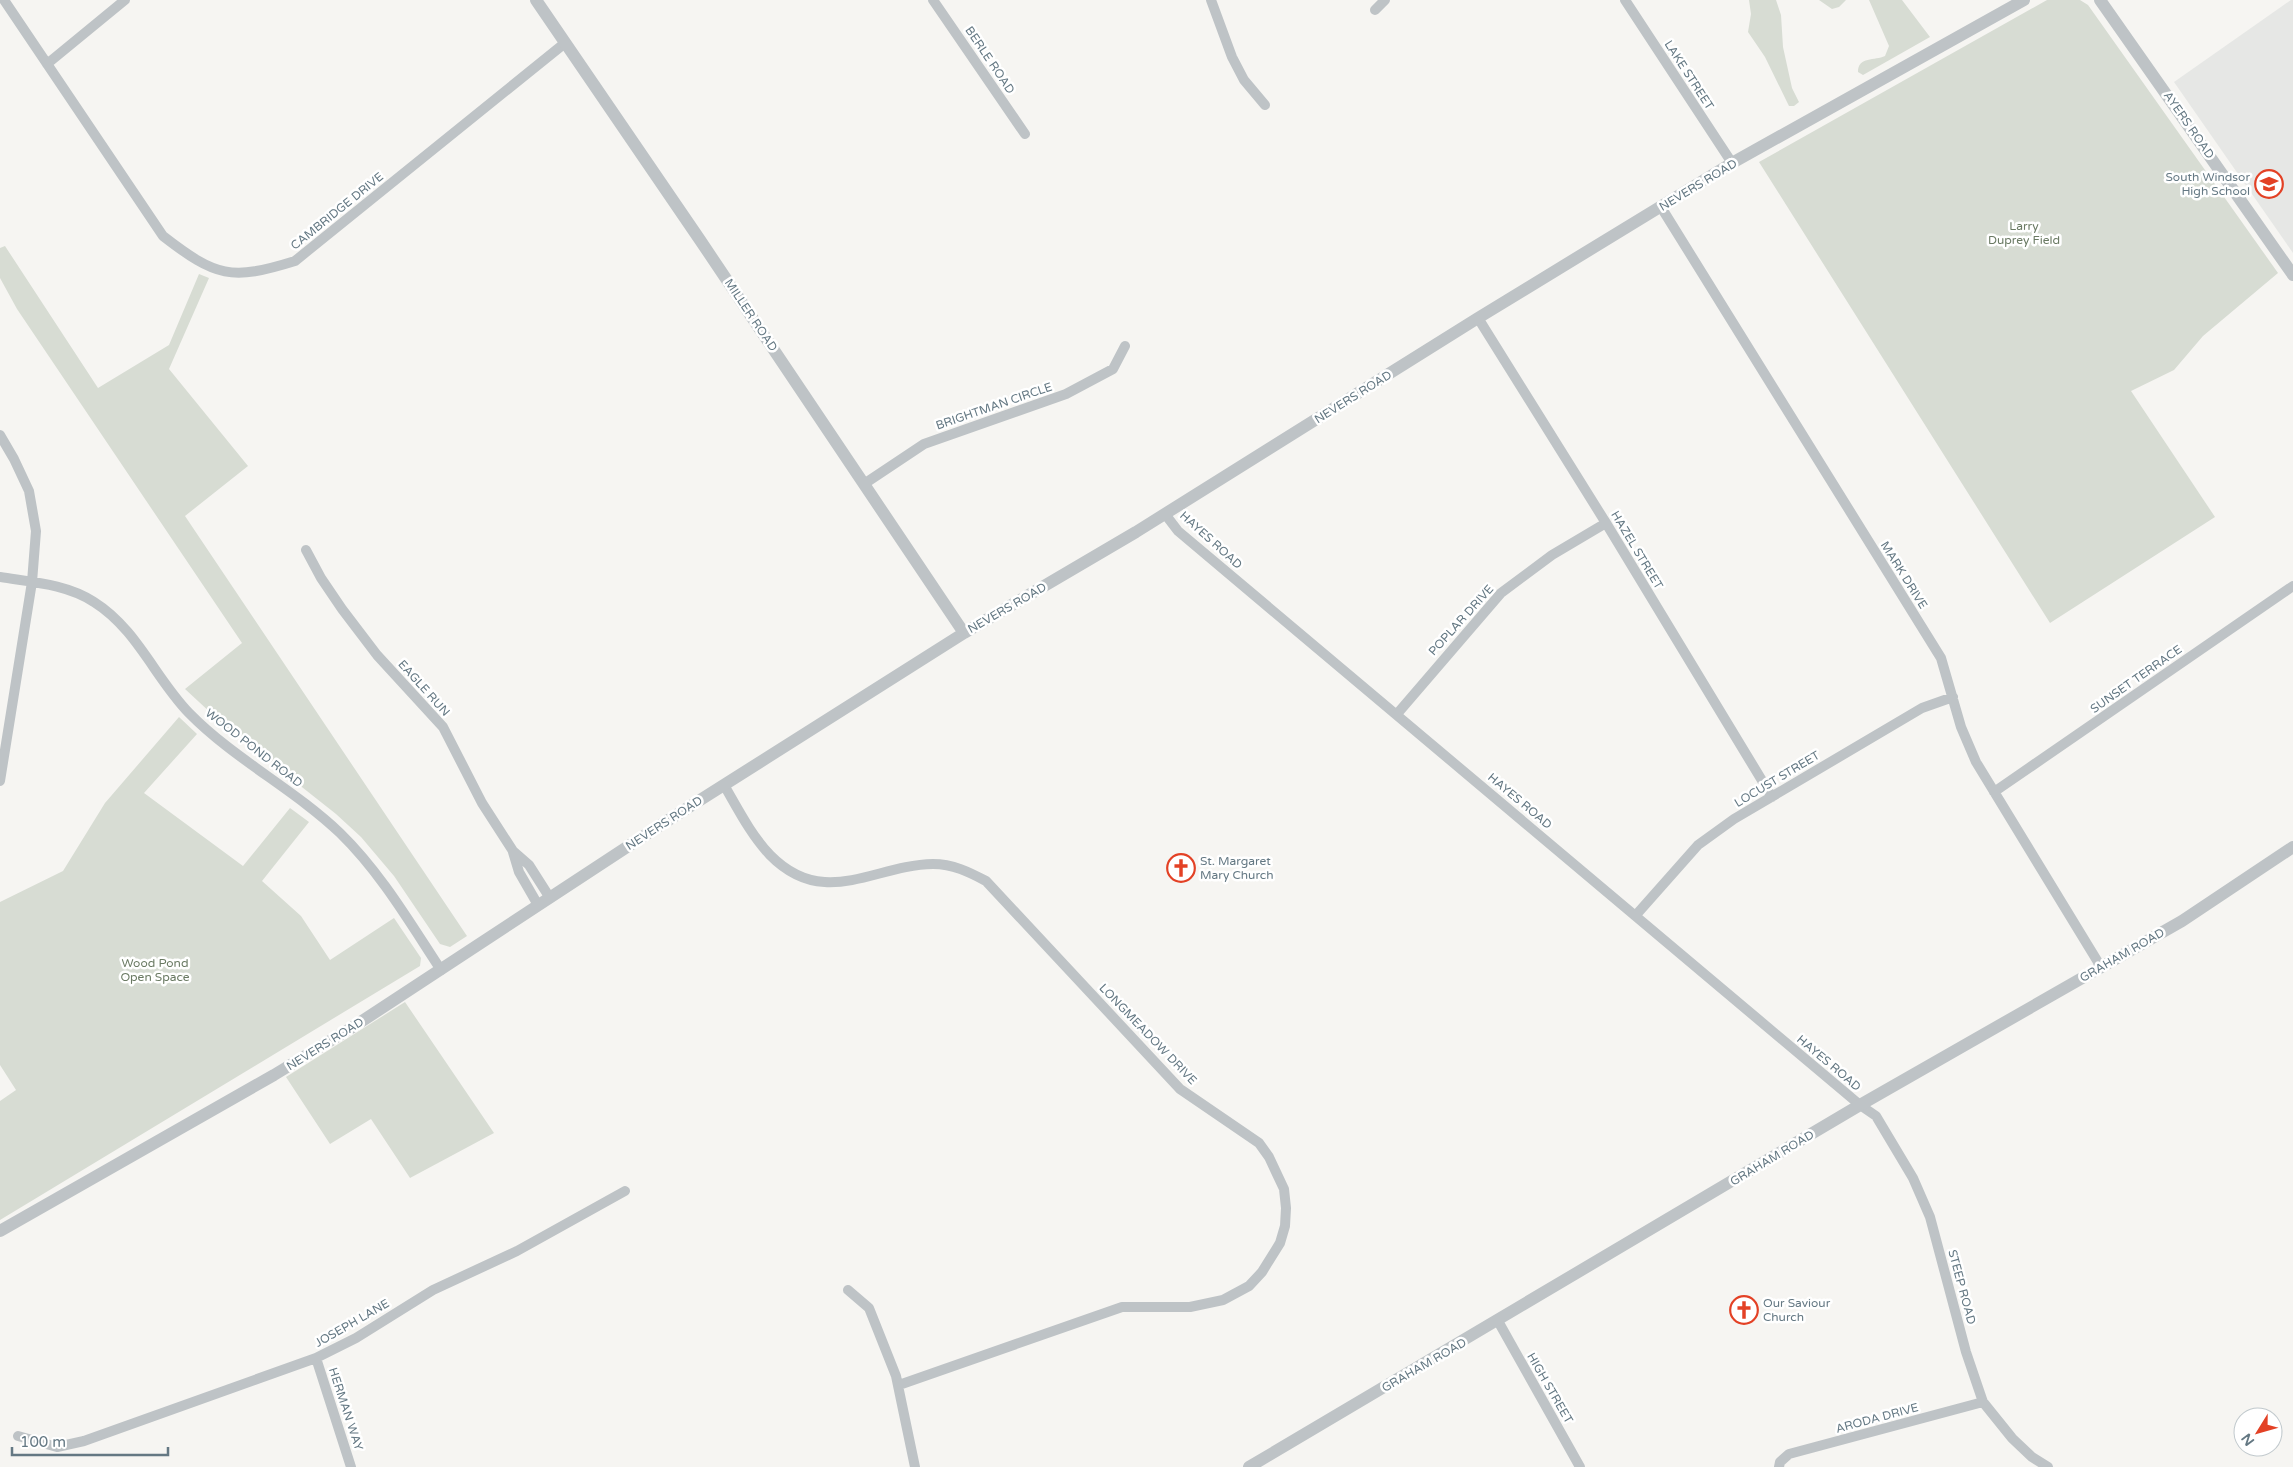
<svg xmlns="http://www.w3.org/2000/svg" width="2293" height="1467" viewBox="0 0 2293 1467" font-family="'Varela Round',sans-serif">
<style>
.built{fill:#e6e7e5}
.green{fill:#d7dcd3}
.lines{fill:none;stroke-linecap:round;stroke-linejoin:round}
.minor{stroke:#bec3c6;stroke-width:10}
.tertiary{stroke:#bec3c6;stroke-width:12}
.labels{text-anchor:middle;dominant-baseline:central;stroke-width:5;stroke-linejoin:round;paint-order:stroke}
.street-label{font-size:12px;fill:#647883;stroke:#fff}
.poi-label{font-size:12px;fill:#647883;stroke:#fff;text-anchor:start}
.park-label{font-size:12px;fill:#6a7a63;stroke:#fff}
</style>
<rect width="100%" height="100%" fill="#f6f5f2"/>
<path class="built" d="M2291,0H2293V253L2174,82Z"/>
<path class="green" d="M1749,0H1776L1781,15L1783,47L1792,88L1799,102L1794,106H1789L1787,102L1765,57L1748,32L1751,14Z
M1819,0H1846L1839,7L1832,9Z
M1869,0H1902L1930,37L1863,75L1858,72C1858,56 1875,61 1885,56L1889,46Z
M2047,0H2080L2088,5L2278,273L2203,336L2174,370L2131,391L2215,517L2050,623L1759,162Z
M5,246L98,388L169,345L199,274L209,278L169,369L248,466L185,516L467,936L450,947L440,944L394,876L361,837L336,814L226,727L185,689L242,643L17,309L0,278V248Z
M179,717L197,734L144,793L243,866L290,808L309,822L262,881L301,916L330,960L394,918L421,958L420,966L0,1220V1101L16,1090L0,1065V902L63,871L105,803Z
M405,1002L494,1133L410,1178L371,1119L330,1144L286,1077Z"/>
<g class="lines">
<path class="minor" d="M4,0L163,236C216,277 231,281 295,261L565,43
M933,0L1025,134
M1211,0L1232,57L1244,80L1265,105
M1625,0L1732,163
M1375,10L1385,0
M47,64L125,0
M1661,207L1941,658L1961,727L1976,762L2101,967
M1478,318L1606,523L1772,797
M0,435L14,459L29,491L36,531L32,582L0,781
M864,484L924,444L1066,394L1113,369L1125,346
M1165,514L1178,531L1860,1105L1876,1116L1913,1178L1930,1217L1966,1352L1983,1402L2012,1438L2032,1457L2048,1467
M306,550L321,578L342,609L377,655L443,727L482,803L513,851L529,865L550,898
M0,577C31,582 67,584 94,602C137,629 155,678 189,713C234,759 294,789 340,833C381,873 410,923 441,970
M1397,714L1501,593L1552,555L1606,523
M724,785C738,809 751,835 770,855C824,910 874,865 933,864C953,864 969,872 986,881L1180,1089L1259,1143L1269,1157L1284,1189L1286,1208L1285,1226L1280,1243L1262,1272L1249,1286L1223,1300L1190,1307H1122L899,1385
M1994,792L2293,586
M513,852L519,872L538,905
M1636,915L1698,845L1734,819L1922,708L1953,697
M848,1290L869,1308L896,1376L915,1467
M1498,1321L1580,1467
M316,1358L351,1467
M18,1436L57,1447L84,1441L316,1358L356,1338L433,1290L517,1251L625,1191
M1779,1467L1780,1462L1789,1454L1983,1402"/>
<path class="tertiary" d="M536,0L700,240L964,633
M2100,0L2293,275
M0,1231L274,1075L356,1025L659,826L964,633L1136,532L1478,318L1732,163L2024,0
M1249,1467L1860,1105L2182,921L2293,847"/>
</g>
<defs>
<symbol id="school-ring" viewBox="-11 -11 22 22"><circle r="9.5" fill="#fff" stroke="#e34125" stroke-width="1.5"/><path d="M0-5L7-2L0 1L-7-2ZM-4 1L0 2.5L4 1V4Q0 6-4 4Z" fill="#e34125"/></symbol>
<symbol id="church-ring" viewBox="-11 -11 22 22"><circle r="9.5" fill="#fff" stroke="#e34125" stroke-width="1.5"/><path d="M-1.2-6h2.4v3.5h3.3v2.4h-3.3V6h-2.4V-.1h-3.3v-2.4h3.3Z" fill="#e34125"/></symbol>
</defs>
<g fill-rule="evenodd">
<use href="#school-ring" x="2253" y="168" width="32" height="32"/>
<use href="#church-ring" x="1165" y="852" width="32" height="32"/>
<use href="#church-ring" x="1728" y="1294" width="32" height="32"/>
</g>
<g class="labels">
<g class="street-label">
<text transform="translate(990 60) rotate(56)">BERLE ROAD</text>
<text transform="translate(1689 75) rotate(57)">LAKE STREET</text>
<text transform="translate(2189 125) rotate(55)">AYERS ROAD</text>
<text transform="translate(1698 185) rotate(-31)">NEVERS ROAD</text>
<text transform="translate(337 211) rotate(-39)">CAMBRIDGE DRIVE</text>
<text transform="translate(751 315) rotate(56)">MILLER ROAD</text>
<text transform="translate(1353 397) rotate(-32)">NEVERS ROAD</text>
<text transform="translate(994 406) rotate(-19)">BRIGHTMAN CIRCLE</text>
<text transform="translate(1211 540) rotate(42)">HAYES ROAD</text>
<text transform="translate(1637 550) rotate(59)">HAZEL STREET</text>
<text transform="translate(1904 575) rotate(58)">MARK DRIVE</text>
<text transform="translate(1007 608) rotate(-30)">NEVERS ROAD</text>
<text transform="translate(1461 620) rotate(-48)">POPLAR DRIVE</text>
<text transform="translate(2136 679) rotate(-35)">SUNSET TERRACE</text>
<text transform="translate(424 688) rotate(48)">EAGLE RUN</text>
<text transform="translate(254 748) rotate(38)">WOOD POND ROAD</text>
<text transform="translate(1777 779) rotate(-31)">LOCUST STREET</text>
<text transform="translate(1520 801) rotate(40)">HAYES ROAD</text>
<text transform="translate(664 823) rotate(-33)">NEVERS ROAD</text>
<text transform="translate(2122 955) rotate(-30)">GRAHAM ROAD</text>
<text transform="translate(1148 1034) rotate(46)">LONGMEADOW DRIVE</text>
<text transform="translate(325 1044) rotate(-32)">NEVERS ROAD</text>
<text transform="translate(1829 1063) rotate(40)">HAYES ROAD</text>
<text transform="translate(1772 1158) rotate(-31)">GRAHAM ROAD</text>
<text transform="translate(1962 1287) rotate(75)">STEEP ROAD</text>
<text transform="translate(352 1323) rotate(-30)">JOSEPH LANE</text>
<text transform="translate(1424 1365) rotate(-30)">GRAHAM ROAD</text>
<text transform="translate(1550 1388) rotate(60)">HIGH STREET</text>
<text transform="translate(346 1409) rotate(72)">HERMAN WAY</text>
<text transform="translate(1877 1418) rotate(-15)">ARODA DRIVE</text>
</g>
<g class="poi-label">
<text x="2250" y="177" text-anchor="end">South Windsor<tspan x="2250" dy="14">High School</tspan></text>
<text x="1200" y="861">St. Margaret<tspan x="1200" dy="14">Mary Church</tspan></text>
<text x="1763" y="1303">Our Saviour<tspan x="1763" dy="14">Church</tspan></text>
</g>
<g class="park-label">
<text x="2024" y="226">Larry<tspan x="2024" dy="14">Duprey Field</tspan></text>
<text x="155" y="963">Wood Pond<tspan x="155" dy="14">Open Space</tspan></text>
</g>
</g>
<g transform="translate(2258 1432) rotate(233)"><circle r="24" fill="#ffffff" stroke="#c1c9cd"/>
<path d="M0-4L9 19L0 12L-9 19Z" fill="#e34125"/>
<text y="-8" font-size="14" font-weight="bold" text-anchor="middle" fill="#647883">N</text>
</g>
<path d="M12 1447v8h156v-8" fill="none" stroke="#647883" stroke-width="2.5"/>
<text x="20" y="1447" font-size="15" fill="#647883" stroke="#ffffff" stroke-width="4" paint-order="stroke">100 m</text>
</svg>
